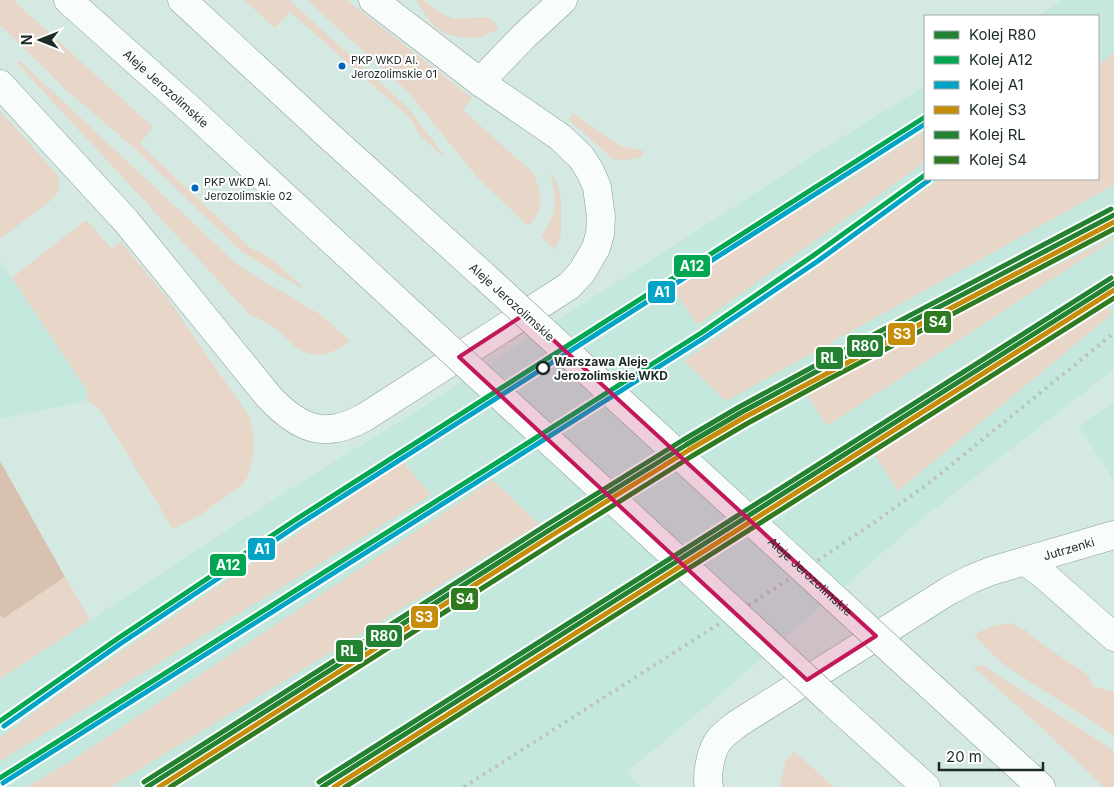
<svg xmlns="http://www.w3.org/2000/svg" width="1114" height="787" viewBox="0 0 1114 787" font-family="Inter,sans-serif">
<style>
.built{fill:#c4e8de}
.green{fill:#e8d7c8}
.forest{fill:#d9c1af}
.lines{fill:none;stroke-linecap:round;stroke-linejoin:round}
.street-casing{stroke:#8c9d98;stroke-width:29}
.primary-casing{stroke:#8c9d98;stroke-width:29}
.street{stroke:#f8fcfb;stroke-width:28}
.primary{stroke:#f8fcfb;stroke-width:28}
.rail{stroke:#bcc1c0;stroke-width:4;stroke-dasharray:2.5 5;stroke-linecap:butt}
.primary-bridge-casing{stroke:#8c9d98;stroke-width:29;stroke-linecap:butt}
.primary-bridge{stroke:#f8fcfb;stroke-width:28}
.rail-1-casing{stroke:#fff;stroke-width:9}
.rail-2-casing{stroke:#fff;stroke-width:9}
.rail-3-casing{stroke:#fff;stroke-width:9}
.rail-4-casing{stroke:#fff;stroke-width:9}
.rail-5-casing{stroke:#fff;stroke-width:9}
.rail-6-casing{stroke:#fff;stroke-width:9}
.rail-1{stroke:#238132;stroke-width:5}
.rail-2{stroke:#00a651;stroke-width:5}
.rail-3{stroke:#01a3c6;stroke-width:5}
.rail-4{stroke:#c68d0a;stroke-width:5}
.rail-5{stroke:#238132;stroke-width:5}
.rail-6{stroke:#2f7b20;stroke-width:5}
.marked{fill:#c2185b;fill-opacity:0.2;stroke:#c2185b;stroke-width:4;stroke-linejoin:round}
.bus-dot{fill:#0065bd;stroke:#fff;stroke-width:2}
.stop-dot{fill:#fff;stroke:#1c2b27;stroke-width:2.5}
.labels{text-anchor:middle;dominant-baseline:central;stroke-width:4;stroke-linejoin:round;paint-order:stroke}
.bus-label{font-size:11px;fill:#1c2b27;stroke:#fff;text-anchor:start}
.street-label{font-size:12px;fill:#1c2b27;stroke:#fff}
.stop-label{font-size:12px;font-weight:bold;fill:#1c2b27;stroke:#fff;text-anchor:start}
.line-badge{stroke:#fff;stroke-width:2}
.badge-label{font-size:14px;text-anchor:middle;font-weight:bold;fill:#fff}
</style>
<rect width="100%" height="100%" fill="#d3e9e2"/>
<path class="built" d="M1063,0H1114V369L921,519L722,693L625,773L641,787H0V679L295,486L420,409L819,152L925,86V179H1098V16H1037Z
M0,260L88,392L86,401L0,419Z
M1114,403V481L1079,426Z"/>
<path class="green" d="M0,0H13L153,127L140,144L249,247L272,259L303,287L301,288L242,252L135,149L66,90L0,25Z
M244,0H289L407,107L445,156L444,157L421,137L410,118L290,12L275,28Z
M307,0H347L472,98L463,110L533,173C539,185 545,203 536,216C534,220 531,223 528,226L477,177L409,93Z
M416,0H424L440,13L454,19L487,17L493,21L499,29C493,31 487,35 481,37C474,39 465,38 458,37C435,33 427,18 416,0Z
M1114,53V185L726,401L684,361L813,270L940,179H1098V65Z
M20,61L239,266L321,315L350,341C333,354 315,361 296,347C288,341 282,334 275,328C268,322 258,319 250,315L16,62Z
M0,111L58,175C60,185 60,190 54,198L0,239Z
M573,113L621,146L644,151L642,157L625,160L613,159L569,120Z
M925,131V162L697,325L673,287L829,192Z
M550,172L557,183L561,199V235L555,250L541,237C558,211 557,202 550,172Z
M84,221H87L89,223L112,249L120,241L169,300L250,418L253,430L254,449L252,462L247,478L241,486L200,515L173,529L101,411L86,399L88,392L12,278Z
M1114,237V239L827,426L804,390Z
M1108,307L1112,314L898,491L872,451Z
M403,462L431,495L0,761V738L77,681Z
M493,480L539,524L111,787H27L74,759Z
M65,577L90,620L0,679V616L4,618Z
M1010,623L1024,629L1039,642L1088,675L1093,686L1114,692V736L1003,664L974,636C985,627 996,625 1010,623Z
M982,665L1110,748L1114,752V787H1104L1043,729L973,667Z
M794,751L834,787H780L785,762Z"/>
<path class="forest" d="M0,461L65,577L4,618L0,616Z"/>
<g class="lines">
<defs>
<g id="street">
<path d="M480,82L523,37L563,0"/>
<path d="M0,84L126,221L269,397C299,429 325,440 365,417L569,286L582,272L596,248L600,234L601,217L597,187L590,171L581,157L560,137L480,82L373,0"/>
<path d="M1025,561L1045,576L1114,637"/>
<path id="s1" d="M709,787C706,775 711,750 719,740C724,734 731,729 737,724L950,590L971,579L991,571L1114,535"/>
</g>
<g id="primary">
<path id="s2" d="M68,0L192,111L418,320"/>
<path d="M182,0L327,134L483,275"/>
<path d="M902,660L1041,787"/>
<path d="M833,703L926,787"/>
</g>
</defs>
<use href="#street" class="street-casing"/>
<use href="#primary" class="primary-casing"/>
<use href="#street" class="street"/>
<use href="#primary" class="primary"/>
<path class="rail" d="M464,787L811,565L872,524L929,483L1114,333"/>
<defs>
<g id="primary-bridge">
<path id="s3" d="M483,275L902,660"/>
<path d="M418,320L833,703"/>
</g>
</defs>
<use href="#primary-bridge" class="primary-bridge-casing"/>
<use href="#primary-bridge" class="primary-bridge"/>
<defs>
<path id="rail-1" d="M147,787L551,529L686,445L742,412L823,368L1114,215
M322,787L1114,283"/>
<path id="rail-2" d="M0,721L117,639L295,520L925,117
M0,778L701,333L814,255L925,175"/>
<path id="rail-3" d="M4,726L120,644L298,525L925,124
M3,783L704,338L818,261L929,180"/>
<path id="rail-4" d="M159,787L554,534L689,450L745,417L826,374L1114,222
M334,787L1114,290"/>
<path id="rail-5" d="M144,782L548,524L683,440L739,407L820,363L1111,209
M319,782L1111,278"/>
<path id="rail-6" d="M170,787L558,540L692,456L748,423L829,379L1114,229
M345,787L1114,298"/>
</defs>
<use href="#rail-1" class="rail-1-casing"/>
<use href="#rail-2" class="rail-2-casing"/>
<use href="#rail-3" class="rail-3-casing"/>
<use href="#rail-4" class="rail-4-casing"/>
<use href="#rail-5" class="rail-5-casing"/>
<use href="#rail-6" class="rail-6-casing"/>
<use href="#rail-1" class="rail-1"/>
<use href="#rail-2" class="rail-2"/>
<use href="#rail-3" class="rail-3"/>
<use href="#rail-4" class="rail-4"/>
<use href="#rail-5" class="rail-5"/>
<use href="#rail-6" class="rail-6"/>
</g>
<path class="marked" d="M525,314L876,636L807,680L459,357Z"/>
<g class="bus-dot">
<circle cx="342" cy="66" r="4.5"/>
<circle cx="195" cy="188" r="4.5"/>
</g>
<circle class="stop-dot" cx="543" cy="368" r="6"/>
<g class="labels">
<g class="bus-label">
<text x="351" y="60">PKP WKD Al.<tspan x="351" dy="14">Jerozolimskie 01</tspan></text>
<text x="204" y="182">PKP WKD Al.<tspan x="204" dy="14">Jerozolimskie 02</tspan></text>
</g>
<g class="street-label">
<text stroke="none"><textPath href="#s2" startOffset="132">Aleje Jerozolimskie</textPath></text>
<text transform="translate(512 302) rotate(42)">Aleje Jerozolimskie</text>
<text stroke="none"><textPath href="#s1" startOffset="451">Jutrzenki</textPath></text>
<text stroke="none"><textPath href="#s3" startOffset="445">Aleje Jerozolimskie</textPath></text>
</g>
<g class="stop-label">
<text x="554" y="361">Warszawa Aleje<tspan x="554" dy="14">Jerozolimskie WKD</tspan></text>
</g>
</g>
<g class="line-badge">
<rect x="673" y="254" width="38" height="24" rx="5" fill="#00a651"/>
<rect x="647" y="280" width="29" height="24" rx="5" fill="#01a3c6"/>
<rect x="923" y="310" width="29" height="24" rx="5" fill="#2f7b20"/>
<rect x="887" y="322" width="29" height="24" rx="5" fill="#c68d0a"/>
<rect x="846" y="334" width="38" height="24" rx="5" fill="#238132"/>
<rect x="815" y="346" width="29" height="24" rx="5" fill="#238132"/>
<rect x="247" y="537" width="29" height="24" rx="5" fill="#01a3c6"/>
<rect x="209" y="553" width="38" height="24" rx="5" fill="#00a651"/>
<rect x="450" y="587" width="29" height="24" rx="5" fill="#2f7b20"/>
<rect x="410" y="605" width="29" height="24" rx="5" fill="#c68d0a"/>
<rect x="365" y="624" width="38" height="24" rx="5" fill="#238132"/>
<rect x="335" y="639" width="29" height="24" rx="5" fill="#238132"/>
</g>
<g class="badge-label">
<text x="692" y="271">A12</text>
<text x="662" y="297">A1</text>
<text x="938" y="327">S4</text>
<text x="902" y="339">S3</text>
<text x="865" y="351">R80</text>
<text x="829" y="363">RL</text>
<text x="262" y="554">A1</text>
<text x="228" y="570">A12</text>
<text x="465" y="604">S4</text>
<text x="424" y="622">S3</text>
<text x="384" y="641">R80</text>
<text x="349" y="656">RL</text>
</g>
<rect x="924" y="15" width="175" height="165" fill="#ffffff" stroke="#a4aaa9"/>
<rect x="934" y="31" width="25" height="8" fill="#238132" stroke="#a4aaa9"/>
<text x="969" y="40" font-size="15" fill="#1c2b27">Kolej R80</text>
<rect x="934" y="56" width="25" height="8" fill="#00a651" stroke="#a4aaa9"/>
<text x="969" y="65" font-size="15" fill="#1c2b27">Kolej A12</text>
<rect x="934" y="81" width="25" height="8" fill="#01a3c6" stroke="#a4aaa9"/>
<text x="969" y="90" font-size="15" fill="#1c2b27">Kolej A1</text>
<rect x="934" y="106" width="25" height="8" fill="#c68d0a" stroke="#a4aaa9"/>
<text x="969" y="115" font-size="15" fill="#1c2b27">Kolej S3</text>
<rect x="934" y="131" width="25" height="8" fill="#238132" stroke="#a4aaa9"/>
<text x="969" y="140" font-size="15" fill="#1c2b27">Kolej RL</text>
<rect x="934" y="156" width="25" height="8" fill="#2f7b20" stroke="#a4aaa9"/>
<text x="969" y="165" font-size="15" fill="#1c2b27">Kolej S4</text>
<g transform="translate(40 40) rotate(270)" stroke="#ffffff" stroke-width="4" paint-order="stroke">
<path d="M0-4L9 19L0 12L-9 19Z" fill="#1c2b27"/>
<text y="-8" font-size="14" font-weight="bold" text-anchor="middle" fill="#1c2b27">N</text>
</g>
<path d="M939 762v8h104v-8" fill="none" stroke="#1c2b27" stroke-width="2.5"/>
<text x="946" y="762" font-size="15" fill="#1c2b27" stroke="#ffffff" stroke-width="4" paint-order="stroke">20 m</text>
</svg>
